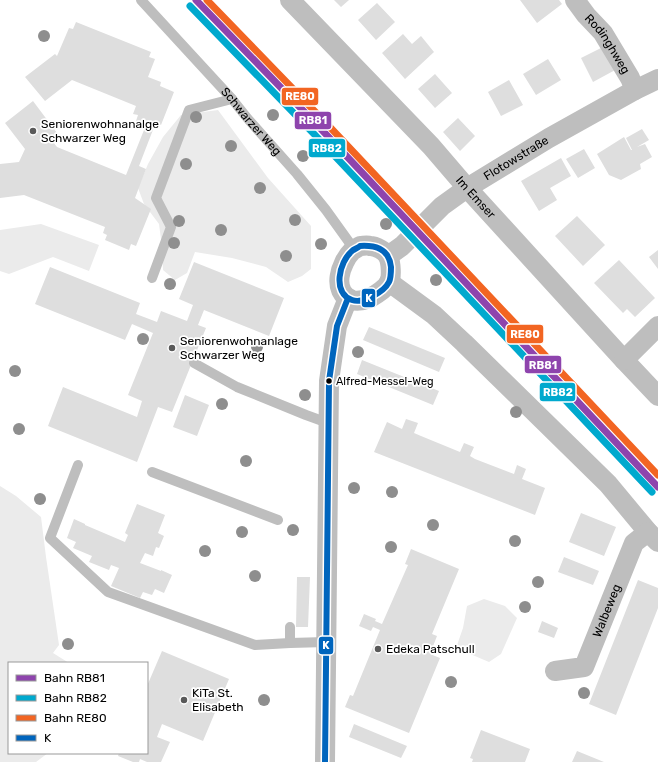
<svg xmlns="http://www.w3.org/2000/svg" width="658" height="762" viewBox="0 0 658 762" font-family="Rubik,sans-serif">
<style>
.green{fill:#ebebeb}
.building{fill:#dedede}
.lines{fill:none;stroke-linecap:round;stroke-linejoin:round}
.service{stroke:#bebebe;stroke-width:10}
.minor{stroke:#bebebe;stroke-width:20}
.bus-1-casing{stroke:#fff;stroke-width:9}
.bus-1{stroke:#0065bd;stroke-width:6}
.rail-1-casing{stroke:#fff;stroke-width:10}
.rail-2-casing{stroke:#fff;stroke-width:10}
.rail-3-casing{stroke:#fff;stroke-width:10}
.rail-1{stroke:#8e44ad;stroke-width:7}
.rail-2{stroke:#00a9ce;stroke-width:7}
.rail-3{stroke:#f26522;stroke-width:7}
.tree{fill:#8e8e8e}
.poi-dot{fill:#595959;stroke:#fff;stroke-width:1.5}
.bus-dot{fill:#000;stroke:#fff;stroke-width:1.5}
.labels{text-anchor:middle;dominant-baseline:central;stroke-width:3.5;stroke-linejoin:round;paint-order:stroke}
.bus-label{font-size:11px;fill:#000;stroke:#fff;text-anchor:start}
.street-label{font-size:12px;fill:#000;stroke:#fff}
.poi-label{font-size:12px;fill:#000;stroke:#fff;text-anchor:start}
.line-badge{stroke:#fff;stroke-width:1.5}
.badge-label{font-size:11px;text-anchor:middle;font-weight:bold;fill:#fff}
</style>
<rect width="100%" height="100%" fill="#fff"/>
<path class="green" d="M218,110L268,178L311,226V269L302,276L288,282L266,267L232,258L195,252L187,273L175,280L163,270L162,247L159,224L144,204L138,188L148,164L163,137L181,115Z
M41,224L99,245L89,271L53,257L9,274L0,271V230Z
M0,486L16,496L41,517L46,557L59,645L53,653L69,663H9V753H48L36,762H0Z
M484,599L505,606L517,618L501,654L489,662L456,648L463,628L467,606Z"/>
<path class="building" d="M334,0H349L341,7Z
M520,0H559L562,4L537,23Z
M377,3L395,22L376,40L358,20Z
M76,22L151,52L149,57L155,59L148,77L161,82L160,86L174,92L161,125L156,122L139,166L146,169L135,198L151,209L136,246L131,244L129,250L105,240L107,235L103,233L105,227L24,195L0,198V164L19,162L25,149L5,123L33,101L60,137L53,142L57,147L126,175L146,125L136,121L138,115L133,114L136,106L72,80L45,101L25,77L55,54L57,56L69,28L73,29Z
M403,34L412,44L421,36L434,52L405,79L382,53Z
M605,46L617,69L593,82L581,58Z
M548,59L561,80L536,95L523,74Z
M435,74L452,93L435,108L418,89Z
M509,80L523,105L501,116L488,92Z
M458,118L475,136L460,151L443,132Z
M642,129L649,140L637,147L645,144L652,157L640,164L641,169L621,180L609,175L597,154L624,137L631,150H632L626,138Z
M584,149L595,168L578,178L566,159Z
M561,158L571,176L550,188L557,200L539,211L521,181Z
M577,216L605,245L583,266L555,236Z
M658,250V269L649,257Z
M619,260L655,298L635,317L627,309L623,313L594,283Z
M194,262L284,298L269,336L204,310L198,325L206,328L172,412L158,407L137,462L48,426L63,387L137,417L142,401L128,395L153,333L132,324L125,340L35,304L50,267L140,303L136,314L157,322L161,311L187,321L193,305L179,299Z
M369,327L445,358L439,372L363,340Z
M362,360L439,391L433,405L357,374Z
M185,395L209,405L197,436L173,427Z
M406,419L418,423L414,433L421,436L460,452L464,443L474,447L470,456L475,459L514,474L517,465L526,469L522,479L545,488L535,515L374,452L387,422L402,429Z
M137,504L165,515L158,533L164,536L159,548L156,547L153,556L145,553L140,563L161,571V570L172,575L164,593L155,589L152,595L143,592L140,598L111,586L119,568L111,565L109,570L89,562L92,556L73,548L76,542L67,538L74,519L85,524V525L125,542L128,535L125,533Z
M581,513L616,527L604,556L569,542Z
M411,549L459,569L432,634L437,636L430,654L440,658L409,733L345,707L350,695L353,696L380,630L373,627L371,631L359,626L364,614L376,619L375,621L382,624L408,565L405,564Z
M564,557L599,571L593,585L558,572Z
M297,577H310L308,627H296Z
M638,580L658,588V608L616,715L589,704Z
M542,621L558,628L554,638L538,632Z
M162,651L229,679L203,741L162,724L157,737L170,742L161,762H147L140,759L139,762H133L118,756L119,753H147V686Z
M354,724L407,746L401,758L349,737Z
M481,730L530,749L525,762H472L473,759L470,758Z
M577,751L604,762H572Z"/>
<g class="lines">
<g class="service">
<path id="s1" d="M141,0L232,99L248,119L297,174L326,210L354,249"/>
<path d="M152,278L171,227L156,198L189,110L232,99"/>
<path d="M194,363L237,387L306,415L328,423"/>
<path d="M78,465L50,538L108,592L255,645L290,643"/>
<path d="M152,472L278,520"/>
<path d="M290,627V643L326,642"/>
</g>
<g class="minor">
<path id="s2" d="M290,0L431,146L467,188L624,360L658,396"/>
<path id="s3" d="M575,0L586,15L603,33L630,78L635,90"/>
<path d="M360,246C363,246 367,245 370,246C376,246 385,251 388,256C391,262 392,277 389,283C384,290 377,294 370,298C364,300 358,302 352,300C330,292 341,262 352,251C355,249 357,248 360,246Z"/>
<path id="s4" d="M388,256L402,246L442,206L467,188L549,138L635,90L658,79"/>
<path d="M389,282L434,315L464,343L608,484L648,532L658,542"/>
<path d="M624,360L658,326"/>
<path id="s5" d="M555,671L584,667L634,543L648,532"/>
<path d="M325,762L329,381L337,326L348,298"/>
</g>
<defs>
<path id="bus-1" d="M360,246C376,245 389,249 391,267C391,272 391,278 389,282C384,292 363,304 352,300C332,293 339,262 352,251C354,249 358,248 360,246Z
M325,762L329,381L337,326L348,298"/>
</defs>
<use href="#bus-1" class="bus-1-casing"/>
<use href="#bus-1" class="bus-1"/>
<defs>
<path id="rail-1" d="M196,0L321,129L658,487"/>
<path id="rail-2" d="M190,6L315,135L652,492"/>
<path id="rail-3" d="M207,0L327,124L658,475"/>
</defs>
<use href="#rail-1" class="rail-1-casing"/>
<use href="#rail-2" class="rail-2-casing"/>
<use href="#rail-3" class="rail-3-casing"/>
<use href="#rail-1" class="rail-1"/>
<use href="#rail-2" class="rail-2"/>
<use href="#rail-3" class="rail-3"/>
</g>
<g class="tree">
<circle cx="44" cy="36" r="6"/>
<circle cx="273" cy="115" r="6"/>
<circle cx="196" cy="117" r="6"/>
<circle cx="231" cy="146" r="6"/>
<circle cx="303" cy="156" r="6"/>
<circle cx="186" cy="164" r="6"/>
<circle cx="260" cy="188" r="6"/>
<circle cx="295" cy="220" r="6"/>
<circle cx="179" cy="221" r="6"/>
<circle cx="386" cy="224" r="6"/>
<circle cx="221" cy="230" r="6"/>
<circle cx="174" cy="243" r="6"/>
<circle cx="321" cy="244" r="6"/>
<circle cx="286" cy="256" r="6"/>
<circle cx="436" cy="280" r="6"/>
<circle cx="170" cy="284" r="6"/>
<circle cx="143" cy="339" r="6"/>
<circle cx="257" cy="347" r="6"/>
<circle cx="358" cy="352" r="6"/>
<circle cx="15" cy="371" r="6"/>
<circle cx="305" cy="395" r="6"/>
<circle cx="222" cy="404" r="6"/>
<circle cx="516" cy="412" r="6"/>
<circle cx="19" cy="429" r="6"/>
<circle cx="246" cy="461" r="6"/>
<circle cx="354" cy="488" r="6"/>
<circle cx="392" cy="492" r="6"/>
<circle cx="40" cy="499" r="6"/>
<circle cx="433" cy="525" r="6"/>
<circle cx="293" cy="530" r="6"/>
<circle cx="242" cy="532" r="6"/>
<circle cx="515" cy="541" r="6"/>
<circle cx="391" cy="547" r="6"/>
<circle cx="205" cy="551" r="6"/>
<circle cx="255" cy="576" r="6"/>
<circle cx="538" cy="582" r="6"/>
<circle cx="525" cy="607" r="6"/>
<circle cx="68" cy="644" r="6"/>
<circle cx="451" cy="682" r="6"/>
<circle cx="584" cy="693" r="6"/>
<circle cx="264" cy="700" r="6"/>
</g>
<g class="poi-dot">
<circle cx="33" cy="131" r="4"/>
<circle cx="172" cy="348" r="4"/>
<circle cx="378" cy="649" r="4"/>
<circle cx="184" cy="700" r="4"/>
</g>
<circle class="bus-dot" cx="329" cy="381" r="3.5"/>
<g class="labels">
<g class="bus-label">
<text x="336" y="381">Alfred-Messel-Weg</text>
</g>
<g class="street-label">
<text stroke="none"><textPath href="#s3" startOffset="55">Rodinghweg</textPath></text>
<text stroke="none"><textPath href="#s1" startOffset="164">Schwarzer Weg</textPath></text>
<text stroke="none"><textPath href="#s4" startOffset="162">Flotowstraße</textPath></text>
<text stroke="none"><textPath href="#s2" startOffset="271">Im Emser</textPath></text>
<text stroke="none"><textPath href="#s5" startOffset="90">Walbeweg</textPath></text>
</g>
<g class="poi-label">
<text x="41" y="124">Seniorenwohnanalge<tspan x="41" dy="14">Schwarzer Weg</tspan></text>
<text x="180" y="341">Seniorenwohnanlage<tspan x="180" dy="14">Schwarzer Weg</tspan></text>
<text x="386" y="649">Edeka Patschull</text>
<text x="192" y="693">KiTa St.<tspan x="192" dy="14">Elisabeth</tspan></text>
</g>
</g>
<g class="line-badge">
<rect x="281" y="87" width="38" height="19" rx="4" fill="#f26522"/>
<rect x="294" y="111" width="38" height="19" rx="4" fill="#8e44ad"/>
<rect x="308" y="138" width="38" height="20" rx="4" fill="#00a9ce"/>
<rect x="361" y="288" width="15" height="20" rx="4" fill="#0065bd"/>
<rect x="506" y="324" width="38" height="20" rx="4" fill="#f26522"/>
<rect x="524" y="355" width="38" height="19" rx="4" fill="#8e44ad"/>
<rect x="539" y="382" width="37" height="20" rx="4" fill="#00a9ce"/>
<rect x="318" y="636" width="16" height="19" rx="4" fill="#0065bd"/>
</g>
<g class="badge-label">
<text x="300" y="100">RE80</text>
<text x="313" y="124">RB81</text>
<text x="327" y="152">RB82</text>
<text x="369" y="302">K</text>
<text x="525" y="338">RE80</text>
<text x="543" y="369">RB81</text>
<text x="558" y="396">RB82</text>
<text x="326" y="649">K</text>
</g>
<rect x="8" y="662" width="140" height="92" fill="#ffffff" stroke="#999999"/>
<rect x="16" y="675" width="20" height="6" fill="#8e44ad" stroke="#999999"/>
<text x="44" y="682" font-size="12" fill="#000000">Bahn RB81</text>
<rect x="16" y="695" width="20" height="6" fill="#00a9ce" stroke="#999999"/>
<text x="44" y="702" font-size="12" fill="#000000">Bahn RB82</text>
<rect x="16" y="715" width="20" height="6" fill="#f26522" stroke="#999999"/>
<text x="44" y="722" font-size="12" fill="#000000">Bahn RE80</text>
<rect x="16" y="735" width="20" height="6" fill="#0065bd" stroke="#999999"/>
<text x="44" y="742" font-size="12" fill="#000000">K</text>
</svg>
